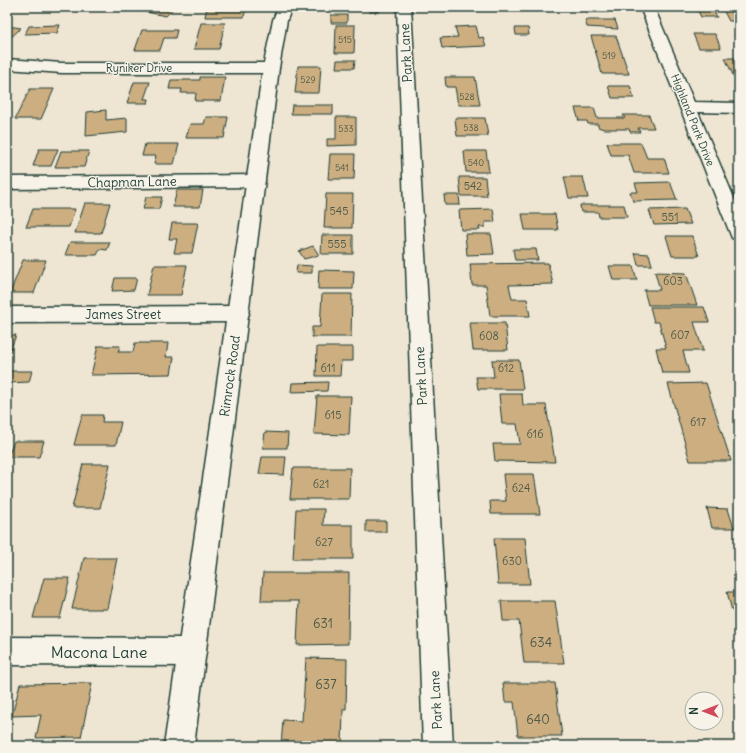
<svg xmlns="http://www.w3.org/2000/svg" width="746" height="753" viewBox="0 0 746 753" font-family="Delius,sans-serif">
<style>
.building{fill:#ccae81;stroke:#1f3d34}
.lines{fill:none;stroke-linecap:round;stroke-linejoin:round}
.street-casing{stroke:#1f3d34;stroke-width:3}
.secondary-casing{stroke:#1f3d34;stroke-width:3}
.street{fill:#f7f3e8;fill-rule:evenodd}
.secondary{fill:#f7f3e8;fill-rule:evenodd}
.labels{text-anchor:middle;dominant-baseline:central;stroke-width:3;stroke-linejoin:round;paint-order:stroke}
.far-number-label{font-size:9px;fill:#4a5947}
.far-street-label{font-size:11px;fill:#1f3d34;stroke:#f7f3e8}
.number-label{font-size:11px;fill:#4a5947}
.street-label{font-size:13px;fill:#1f3d34;stroke:#f7f3e8}
.near-number-label{font-size:13px;fill:#4a5947}
.near-street-label{font-size:16px;fill:#1f3d34;stroke:#f7f3e8}
</style>
<rect width="100%" height="100%" fill="#eee5d3"/>
<filter id="ink" filterUnits="userSpaceOnUse"><feTurbulence type="fractalNoise" baseFrequency=".025" numOctaves="2"/><feDisplacementMap in="SourceGraphic" scale="8" xChannelSelector="R" yChannelSelector="G"/><feConvolveMatrix kernelMatrix="1 2 1 2 8 2 1 2 1" color-interpolation-filters="sRGB"/></filter>
<g filter="url(#ink)">
<path class="building" d="M52,7H74L73,9H51Z
M133,7H175L166,16L131,9Z
M207,7H246L244,17H205Z
M369,7H379V12H369Z
M585,7H607L608,12H587Z
M696,7H735L739,15V21H729L722,8H712L717,17H701Z
M331,15H347V23H331Z
M585,20H615L618,29L587,27Z
M201,23H225L219,49H194Z
M60,25L57,33L25,34L29,26Z
M336,25H355L354,53H335Z
M7,26L21,28L7,41Z
M476,26L479,38L483,37L486,46L442,48L440,38L458,37L455,27Z
M515,28H528L529,35H516Z
M142,30H177L175,38H164L160,50H135Z
M693,34H715L721,48H699Z
M591,36H616L629,74H602Z
M725,58H739V88Z
M337,60H355L354,68H336Z
M298,66H321L319,93H295Z
M200,77H225L221,101H195L196,93H181L182,89H169L171,80H200Z
M445,77H475L480,105H458L455,87H446Z
M134,82H150L144,99H149L148,103H127Z
M608,86H630L634,98H612Z
M30,89H54L41,119H15Z
M292,105H333V114H291Z
M575,108H594L597,118H625L623,115H649L654,128H638L640,132H630L629,129H604L598,127V124H588L587,121H579Z
M106,110V120L127,118V132L86,136L87,112Z
M206,117H228L224,138H186L190,124H204Z
M336,117H356V145L327,146V139H336Z
M455,118H485L488,136H457Z
M607,143H641L647,158H664L669,173H634L628,155H611Z
M145,144H179L174,164H154L156,156H142Z
M39,149H58L51,166H33Z
M61,151H89L84,167H55Z
M464,151H486L489,172H466Z
M330,154H355L354,179H328Z
M459,177H485L487,196H461Z
M564,177H583L588,198H569Z
M670,182L677,200L633,201L630,192H638L635,183Z
M177,190H203L200,207H173Z
M326,194H353L352,228H324Z
M444,195H459L460,205H445Z
M146,197H162L159,209H143Z
M85,203H110L101,233H75Z
M580,205H624L627,217H599L598,212H581Z
M33,209H75L69,227H26Z
M493,209L495,222H485V227H479L480,230H461L459,210Z
M685,209L691,224L654,225L649,210Z
M522,214H555L558,230H525Z
M172,223H198L192,253H174L177,239H169Z
M465,234H491L494,254L467,255Z
M322,235H353V254H321Z
M666,236H692L699,256H672Z
M70,242H110L107,250L100,249L97,255H65Z
M313,246L319,255L304,259L299,251Z
M513,249H536L538,260H515Z
M635,253L649,254L652,265H638Z
M23,260H46L34,293H10Z
M548,263L553,284L509,285L512,299H527L530,316H490L486,285H472L470,264Z
M154,265H187L181,295H147Z
M297,265L312,266V273H296Z
M609,266H633L637,280H613Z
M319,270L354,271L353,289H318Z
M655,272L686,273L697,305H648L644,290H660Z
M115,278H137L134,290L112,291Z
M322,294H352L351,337H312V327H320Z
M650,307H704L709,322H694L703,351H683L689,373H662L656,348H666L659,322H654Z
M470,323H505L508,350H473Z
M7,335H16L7,360Z
M135,343H168L166,357H174L171,374L91,375L98,346H120L118,352H133Z
M317,347H353V361H341L340,376H316Z
M492,360H519L523,389H478L476,377H494Z
M7,371H32L29,382L7,383Z
M328,382L327,391L291,392L292,383Z
M706,383L731,461H690L668,384Z
M499,394H522L523,405H546L555,462L495,461L493,444H520L517,424H502Z
M317,396H351L349,435L314,434Z
M82,415H103L102,422H121L116,445H74Z
M265,432L288,433L287,448H263Z
M14,441H44L39,457H8Z
M262,457H286L284,475L259,474Z
M83,464H110L100,508H72Z
M293,468H350L349,499H290Z
M503,474H534L540,514H491L490,501H506Z
M707,508L728,509L734,528H712Z
M296,509H324L323,525H353V559H293Z
M366,521H386V532H366Z
M494,538H525L530,584H498Z
M84,558H117L107,609H72Z
M263,573H349L348,644L297,645L299,601H261Z
M44,578H70L60,618H33Z
M727,592H739V611H732Z
M501,601H555L564,663H524L519,621H503Z
M306,658L347,659L346,709H343L342,746H281L283,720L302,721Z
M92,683L81,737L36,738L41,715L12,716L20,684Z
M503,683H555L562,736H518L514,702H505Z
M505,744H542V746H505Z"/>
<g class="lines">
<defs>
<path id="street" d="M397,7H411L453,746H423Z
M640,7H654L694,102L739,103V113L698,112L739,210V239L732,238L730,233Z
M7,59L62,63H271L276,65L279,68L276,71L271,73H62L7,69Z
M256,175L262,177L265,181L262,185L256,187L7,189V177Z
M239,306L246,309L249,314L246,319L239,322L7,323V307Z
M7,637L192,638L202,642L206,652L202,662L192,666L7,665Z"/>
<path id="secondary" d="M278,7H292L287,20L279,68L194,746H164L263,68L273,20Z"/>
</defs>
<use href="#street" class="street-casing"/>
<use href="#secondary" class="secondary-casing"/>
<use href="#street" class="street"/>
<use href="#secondary" class="secondary"/>
</g>
</g>
<g class="labels">
<g class="far-number-label">
<text x="345" y="39">515</text>
<text x="609" y="55">519</text>
<text x="308" y="79">529</text>
<text x="467" y="96">528</text>
<text x="471" y="127">538</text>
<text x="346" y="128">533</text>
<text x="476" y="162">540</text>
<text x="342" y="167">541</text>
</g>
<g class="far-street-label">
<text x="139" y="68">Ryniker Drive</text>
<text transform="translate(693 120) rotate(68)">Highland Park Drive</text>
</g>
<g class="number-label">
<text x="473" y="186">542</text>
<text x="339" y="211">545</text>
<text x="670" y="217">551</text>
<text x="337" y="244">555</text>
<text x="673" y="281">603</text>
<text x="680" y="335">607</text>
<text x="489" y="336">608</text>
<text x="328" y="368">611</text>
<text x="506" y="368">612</text>
<text x="333" y="415">615</text>
<text x="698" y="422">617</text>
<text x="535" y="434">616</text>
<text x="321" y="484">621</text>
<text x="521" y="488">624</text>
<text x="324" y="542">627</text>
<text x="512" y="561">630</text>
</g>
<g class="street-label">
<text transform="translate(406 53) rotate(-93)">Park Lane</text>
<text transform="translate(132 182) rotate(-1)">Chapman Lane</text>
<text x="123" y="314">James Street</text>
<text transform="translate(230 376) rotate(-82)">Rimrock Road</text>
<text transform="translate(421 376) rotate(-93)">Park Lane</text>
<text transform="translate(436 700) rotate(-93)">Park Lane</text>
</g>
<g class="near-number-label">
<text x="323" y="623">631</text>
<text x="541" y="642">634</text>
<text x="326" y="684">637</text>
<text x="538" y="719">640</text>
</g>
<g class="near-street-label">
<text x="99" y="652">Macona Lane</text>
</g>
</g>
<rect width="746" height="753" fill="none" stroke="#f7f3e8" stroke-width="24"/>
<rect x="12" y="12" width="722" height="729" fill="none" stroke="#1f3d34" stroke-width="1.5" filter="url(#ink)"/>
<g transform="translate(704 711) rotate(270)"><circle r="19" fill="#f7f3e8" stroke="#a1aaa0"/>
<path d="M0-3L7 15L0 10L-7 15Z" fill="#d1495b"/>
<text y="-6" font-size="11" font-weight="bold" text-anchor="middle" fill="#1f3d34">N</text>
</g>
</svg>
